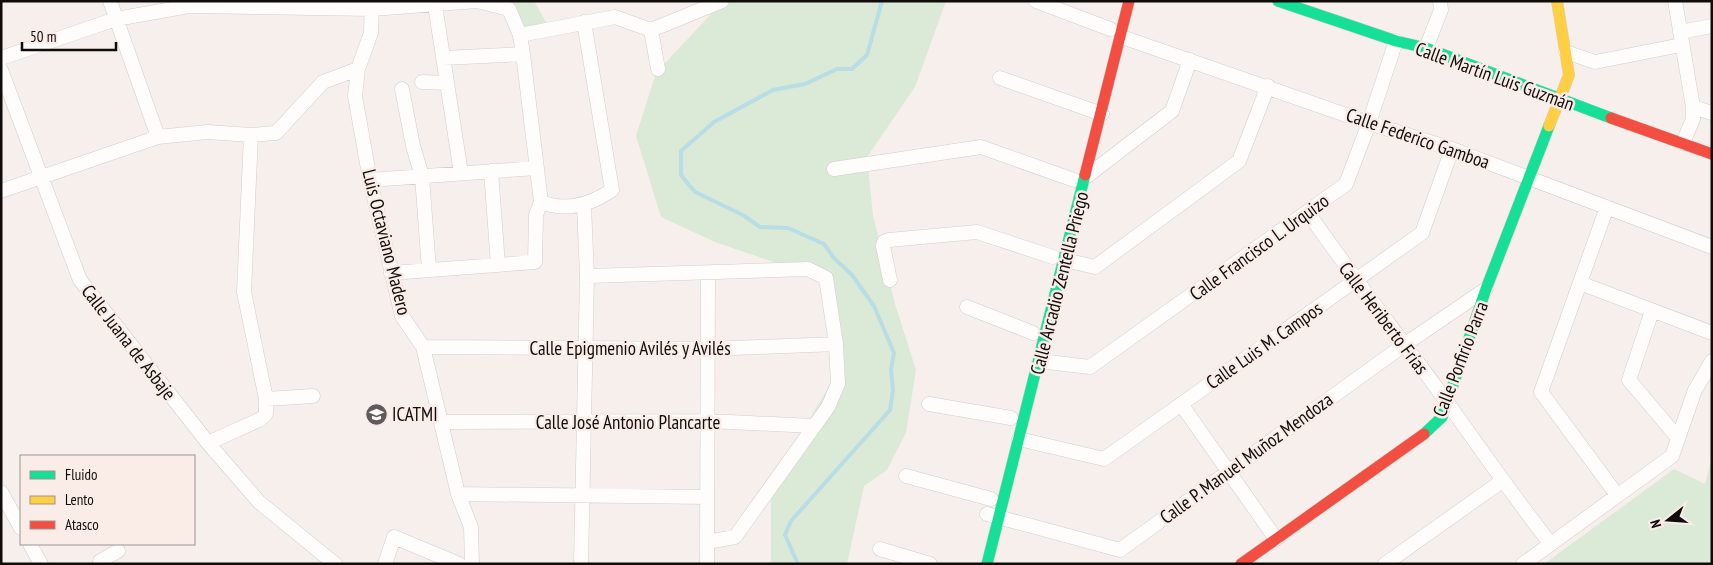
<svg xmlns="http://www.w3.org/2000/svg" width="1713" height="565" viewBox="0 0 1713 565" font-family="'PT Sans Narrow',sans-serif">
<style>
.green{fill:#daead7}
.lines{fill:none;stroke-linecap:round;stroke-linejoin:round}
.stream{stroke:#b8dde4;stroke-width:4}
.street-casing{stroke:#d3cdcb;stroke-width:15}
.fast-casing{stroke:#d3cdcb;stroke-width:12}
.slow-casing{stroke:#d3cdcb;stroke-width:12}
.jam-casing{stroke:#d3cdcb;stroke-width:12}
.street{stroke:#fefdfc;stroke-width:14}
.fast{stroke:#16e098;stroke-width:11}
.slow{stroke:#ffcf43;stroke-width:11}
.jam{stroke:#f24e42;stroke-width:11}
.labels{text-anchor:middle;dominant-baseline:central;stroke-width:5;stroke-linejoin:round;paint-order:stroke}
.street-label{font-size:19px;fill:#100c0a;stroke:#faede8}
.poi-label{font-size:19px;fill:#100c0a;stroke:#faede8;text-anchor:start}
</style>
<rect width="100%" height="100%" fill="#f6efec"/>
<path class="green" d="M489,1H534L550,29L521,34L511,9Z
M723,1H946L915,87L867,157L873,215L895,304L916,370L906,433L887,470L864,486L847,564H771V482L832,382L823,279L715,242L661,217L636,136L656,73Z
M1712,457V564H1544L1674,469L1705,484Z"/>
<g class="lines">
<path class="stream" d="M798,564L785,535L791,521L890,410L893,390L891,370L894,353L874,306L852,275L834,258L824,244L788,228L760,227L743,215L695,192L681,175V151L714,122L773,90L805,84L837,69H852L867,55L882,1"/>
<defs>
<path id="street" d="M110,1L158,137
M372,1L371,33L358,69L355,96L370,180L402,316L423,347L458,494L471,527L472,564
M1036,1L1110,29
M1675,1L1693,107V119L1683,143
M435,5L461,173
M651,30L722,1
M1680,32L1712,26
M520,35L615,17L651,30L658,69
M1122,37L1369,123L1452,149L1712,247
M1426,48L1441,10L1440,1
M1566,52L1595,62L1681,45
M1,58L116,19L189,6L372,9L477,1L509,9L520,35L523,54L541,202
M443,58L523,54
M1,70L80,280L208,443L259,502L335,564
M1000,78L1102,114
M422,82L447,83
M402,89L413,146L422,176L429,270
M1693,107L1712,113
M834,169L981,147L1074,180
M491,171L498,265
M1087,176L1172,111L1190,60
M370,180L537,168
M1,191L158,137L207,132L251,135L276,133L323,82L358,69
M541,202C566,212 591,204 612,190L584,22
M1607,207L1541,392L1617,495
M1308,213C1353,277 1401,339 1447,402C1481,450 1514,497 1550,543
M1065,260L1095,267L1239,161L1268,86
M391,273L535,262L536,215L541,202
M587,276L808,269L826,278L836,344L838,384L828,407L735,537L707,542
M890,280L883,246L884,242L889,240L977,232L1053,257
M1580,283L1712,333
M967,307L1033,333
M1652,311L1629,380L1678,438
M423,347L708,349L836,344
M1039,361L1090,367L1346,184L1369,123L1396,41
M266,399L313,396
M929,404L1011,418
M1181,404L1276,539
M441,422L708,421L814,426
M1019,439L1104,459L1422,233L1452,149
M208,443L261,419L266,414V399L244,292L251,135
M906,476L991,499
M1,492L21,528
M458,494L707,497
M987,514L1120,550L1404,345L1486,289
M30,544L41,564
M880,549L930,564
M102,564L100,561L118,551
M385,564L394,537L459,564
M581,564L587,276L584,205
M707,564L708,273
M1385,564L1502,481
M1523,564L1672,456L1695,390L1712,361"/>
<path id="fast" d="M1278,1L1396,41L1426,48L1611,118
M1424,434L1442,417L1486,289L1549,126
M987,564L1085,175"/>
<path id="slow" d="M1549,126L1569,75L1557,1"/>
<path id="jam" d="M1611,118L1712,154
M1085,175L1129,1
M1241,564L1424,434"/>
</defs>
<use href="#street" class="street-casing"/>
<use href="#fast" class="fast-casing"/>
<use href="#slow" class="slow-casing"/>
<use href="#jam" class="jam-casing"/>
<use href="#street" class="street"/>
<use href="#fast" class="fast"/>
<use href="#slow" class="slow"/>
<use href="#jam" class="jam"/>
</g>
<defs>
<symbol id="university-disc" viewBox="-11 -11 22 22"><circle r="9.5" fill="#605b59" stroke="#faede8"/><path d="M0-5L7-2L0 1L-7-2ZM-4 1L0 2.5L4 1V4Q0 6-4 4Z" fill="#fff"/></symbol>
</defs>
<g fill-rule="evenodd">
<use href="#university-disc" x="364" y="402" width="25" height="25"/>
</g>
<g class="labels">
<g class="street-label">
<text transform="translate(1495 76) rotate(20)">Calle Martín Luis Guzmán</text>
<text transform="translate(1418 138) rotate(19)">Calle Federico Gamboa</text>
<text transform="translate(387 242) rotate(76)">Luis Octaviano Madero</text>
<text transform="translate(1259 247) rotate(-36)">Calle Francisco L. Urquizo</text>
<text transform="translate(1059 283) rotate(-76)">Calle Arcadio Zentella Priego</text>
<text transform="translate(1384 318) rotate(53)">Calle Heriberto Frías</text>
<text transform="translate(129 342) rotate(52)">Calle Juana de Asbaje</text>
<text transform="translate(1264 345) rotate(-35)">Calle Luis M. Campos</text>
<text x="630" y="348">Calle Epigmenio Avilés y Avilés</text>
<text transform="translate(1460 359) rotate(-69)">Calle Porfirio Parra</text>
<text x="628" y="422">Calle José Antonio Plancarte</text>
<text transform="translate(1246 458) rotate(-36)">Calle P. Manuel Muñoz Mendoza</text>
</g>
<g class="poi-label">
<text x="392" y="414">ICATMI</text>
</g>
</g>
<rect width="1713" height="565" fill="none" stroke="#100c0a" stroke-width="5"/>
<rect x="20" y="455" width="175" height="90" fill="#faede8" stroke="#9c938f"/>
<rect x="30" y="471" width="25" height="8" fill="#16e098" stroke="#9c938f"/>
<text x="65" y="480" font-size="15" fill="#100c0a">Fluido</text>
<rect x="30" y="496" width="25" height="8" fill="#ffcf43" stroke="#9c938f"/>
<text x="65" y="505" font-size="15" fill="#100c0a">Lento</text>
<rect x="30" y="521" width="25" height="8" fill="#f24e42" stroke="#9c938f"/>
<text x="65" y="530" font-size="15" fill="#100c0a">Atasco</text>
<g transform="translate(1668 520) rotate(253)" stroke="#faede8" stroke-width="4" paint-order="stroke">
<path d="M0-4L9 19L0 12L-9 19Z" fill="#100c0a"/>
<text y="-8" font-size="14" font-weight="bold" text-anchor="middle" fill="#100c0a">N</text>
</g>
<path d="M22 42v8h94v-8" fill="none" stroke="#100c0a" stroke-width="2.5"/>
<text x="30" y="42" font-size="15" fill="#100c0a" stroke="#faede8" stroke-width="4" paint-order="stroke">50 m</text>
</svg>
